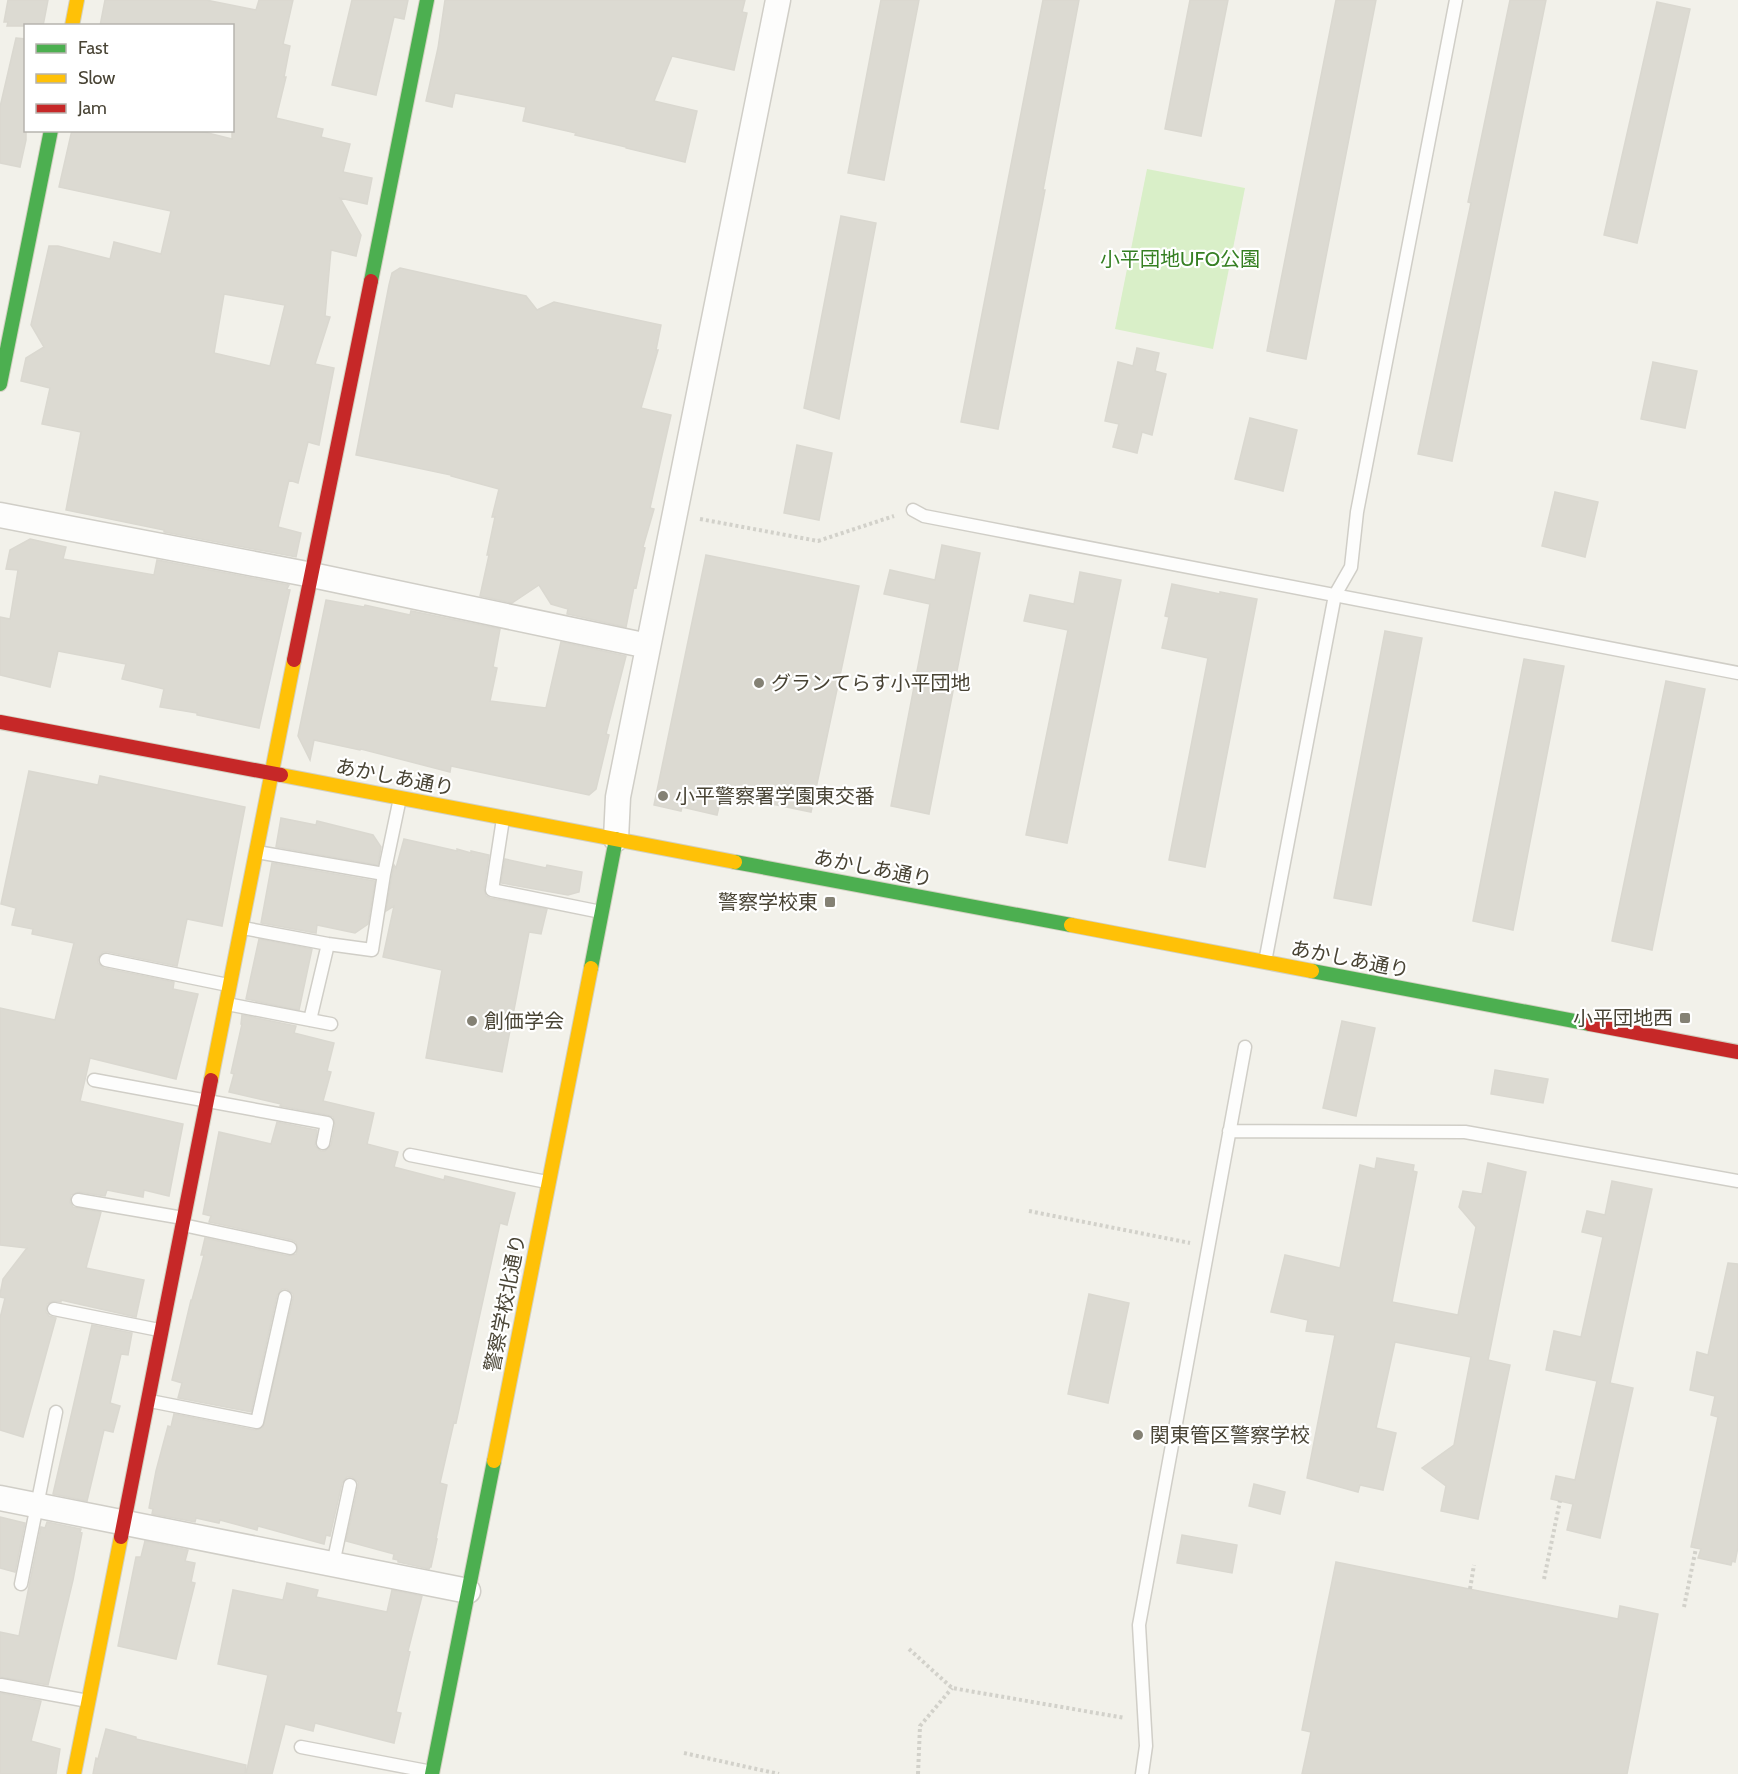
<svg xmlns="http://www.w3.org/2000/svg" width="1738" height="1774" viewBox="0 0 1738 1774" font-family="Cabin,'Noto Sans JP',sans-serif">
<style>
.green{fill:#d9efc8}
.building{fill:#dcdad2;stroke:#dad8d0;stroke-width:1.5;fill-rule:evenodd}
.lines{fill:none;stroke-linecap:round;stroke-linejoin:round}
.lane-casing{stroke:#d0cec7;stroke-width:15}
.street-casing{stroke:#d0cec7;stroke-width:27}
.fast-casing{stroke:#d2d0c1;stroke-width:16}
.slow-casing{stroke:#d2d0c1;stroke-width:16}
.jam-casing{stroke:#d2d0c1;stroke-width:16}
.path{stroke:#d2d1ca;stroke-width:4;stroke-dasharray:3 3;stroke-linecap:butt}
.lane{stroke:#fdfdfc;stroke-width:12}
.street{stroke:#fdfdfc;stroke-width:24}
.fast{stroke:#4caf50;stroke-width:14}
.slow{stroke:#ffc107;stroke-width:14}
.jam{stroke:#c62828;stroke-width:14}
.poi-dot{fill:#848174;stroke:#fff;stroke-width:2}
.labels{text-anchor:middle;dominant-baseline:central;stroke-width:4.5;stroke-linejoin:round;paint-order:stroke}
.park-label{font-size:20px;fill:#368023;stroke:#fff}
.poi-label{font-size:20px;fill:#494435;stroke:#fff;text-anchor:start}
.street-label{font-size:20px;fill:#494435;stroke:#fff}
</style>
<rect width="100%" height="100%" fill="#f2f1ea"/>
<path class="green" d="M1147,169L1245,188L1213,349L1115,329Z"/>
<path class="building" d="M8,0H48L43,26H7L8,22H4Z
M105,0H206L256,10L259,0H293L283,44L290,46L284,77H286L276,118L323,129L321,137L350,144L343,172L372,178L367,204L340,198L361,235L356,256L331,250L325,316L330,317L315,364L334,368L319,445L308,442L298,483L289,480L278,527L301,533L296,557L164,532V530L66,510L81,432L42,424L50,388L21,381L26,358L44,347L31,325L49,246H58L110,259L114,242L161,254L171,211L59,187L72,130H196L232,139V26H100ZM224,294L285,305L270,366L214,353Z
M352,0H408L404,19L394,17L376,95L332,85Z
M445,0H745L742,12L747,13L734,70L672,56L654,101L697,111L685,162L626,148V147L575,135L576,133L523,121L526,107L455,93L452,107L426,101L438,48Z
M881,0H919L884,180L848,173Z
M1043,0H1079L1043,190H1045L998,429L961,422Z
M1190,0H1228L1201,136L1165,129Z
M1336,0H1376L1306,359L1267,351Z
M1510,0H1546L1452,461L1418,454L1471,203L1468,202Z
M1657,2L1690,9L1637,243L1604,235Z
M16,38L26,39V140L20,167L0,163V107Z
M841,216L876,223L839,419L804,408Z
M400,268L526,296L537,310L554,302L661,325L656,350H658L641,408L671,415L650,508L654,509L643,547L645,548L636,588L634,587L626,627L567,614L568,609L551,604L539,585L512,603L480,596L489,555H487L495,517H492L499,489L451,476V475L356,455L389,285L392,273Z
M1137,348L1159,353L1155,371L1166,374L1152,435L1142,432L1137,453L1113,447L1119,424L1105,421L1118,362L1133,366Z
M1653,362L1697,371L1685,428L1641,419Z
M1250,418L1297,430L1283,491L1235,479Z
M797,445L832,453L819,520L784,513Z
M1555,492L1598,502L1585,557L1542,546Z
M30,539L66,547L63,559L154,575L157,560L289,585L287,589L290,590L259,728L197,715V713L160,707L164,689L122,679L126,664L58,651L50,687L0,675V617L10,619L18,570L6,569L10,550Z
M942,545L980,553L929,814L891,806L930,604L884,594L890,570L935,580Z
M706,555L859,586L811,812L722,794L717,815L682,807L681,811L654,805Z
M1080,572L1121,580L1067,843L1026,835L1068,630L1024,621L1030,595L1074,604Z
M1172,584L1220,594V592L1257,599L1205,867L1169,860L1208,658L1162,648L1169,617L1165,616Z
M326,600L364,607L365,605L410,615L411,611L500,629L493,667L497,668L490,701L546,708L561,642L626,656L606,734L609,735L596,789L589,795L451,766L450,772L361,749L360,750L314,740L310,760L298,736Z
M1385,631L1422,638L1371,905L1334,898Z
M1524,659L1564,666L1513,930L1473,921Z
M1666,681L1705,689L1652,950L1612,941Z
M29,771L98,785L100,776L245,807L222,926L187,919L177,966L108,952H103L98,958V963L104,968L174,982L173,989L198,994L176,1079L90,1058L80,1101L183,1124L169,1196L144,1190L143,1197L107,1190L105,1196L79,1192L71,1195L70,1202L73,1207L101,1212L86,1268L144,1280L136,1317L61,1300V1302L52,1301L47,1304L46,1312L49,1316L56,1318L23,1437L0,1430V1318L5,1298L0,1297V1294L3,1279L27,1248L0,1245V1008L55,1020L74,943L32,934L33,929L12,925L16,908L1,904Z
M281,818L316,825L317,821L373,835L381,847L378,865L276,847Z
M404,839L457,851V849L471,853V851L489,855L484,889L486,896L490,898L547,909L541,934L529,932L502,1072L426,1058L442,970L383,957L394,906L386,911L392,875L394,865L396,868Z
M505,859L546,868L547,865L582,872L579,892L568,895L501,883Z
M272,863L375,881L368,924L355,933L317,925L316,933L261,923Z
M259,939L312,949L299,1010L246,999Z
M242,1015L296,1026L294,1033L334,1043L327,1071L331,1072L323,1101L374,1113L367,1144L398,1152L394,1167L444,1180L445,1176L515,1193L507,1225L500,1223L456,1423L454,1422L440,1483L447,1485L436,1539H437L431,1567H430L429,1569L398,1562V1560L393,1559L394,1554L346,1541L358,1487V1482L352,1477H347L342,1483L330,1536L326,1535L324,1544L258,1526L257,1530L220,1520L219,1523L196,1518L195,1522L152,1514L153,1509L149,1508L156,1471L168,1426L171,1427L174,1414L255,1430L263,1427L293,1299V1294L287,1289H282L277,1295L251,1412L178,1398L182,1383L172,1380L191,1300H192L204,1255H201L205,1238L288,1256L296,1254L298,1249L296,1242L292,1240L209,1222L211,1216L203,1214L219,1132L271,1144L277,1122L317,1130L315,1146L321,1151H325L331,1145L335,1125L333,1117L328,1115L280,1106L281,1104L229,1092L234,1074L231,1073L242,1024H241Z
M1342,1021L1375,1028L1356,1116L1323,1108Z
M1495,1070L1548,1079L1543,1103L1491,1094Z
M1377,1158L1414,1165L1413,1171L1417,1172L1392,1302L1458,1315L1476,1227L1459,1207L1463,1191L1482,1194L1488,1163L1526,1172L1488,1360L1510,1365L1478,1519L1441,1511L1446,1486L1422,1468L1454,1445L1471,1357L1395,1342L1376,1428L1396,1433L1383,1490L1360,1485L1358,1492L1307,1478L1335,1335L1306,1331L1308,1320L1271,1312L1285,1255L1340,1268L1360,1165L1375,1169Z
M1612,1181L1652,1189L1610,1383L1633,1388L1600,1538L1567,1530L1573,1504L1551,1499L1556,1476L1575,1480L1597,1381L1546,1370L1554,1331L1581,1337L1603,1237L1582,1232L1587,1211L1605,1215Z
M1728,1263L1738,1264V1547L1735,1562L1732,1561L1731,1565L1698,1558L1701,1549L1691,1547L1718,1417L1711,1415L1715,1396L1690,1390L1697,1352L1708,1355Z
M1089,1294L1129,1303L1108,1403L1068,1394Z
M92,1325L132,1333L128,1355L121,1354L110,1403L120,1406L113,1432L104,1430L87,1501L53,1494Z
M1254,1484L1285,1492L1280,1514L1249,1506Z
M0,1517L25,1523L15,1572L0,1568Z
M47,1522L81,1529L80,1532L82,1533L73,1580L48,1685L0,1677V1632L19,1636L41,1527L45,1528Z
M1182,1535L1237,1545L1232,1573L1177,1563Z
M145,1541L188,1550L185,1561L195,1563L191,1582L195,1583L176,1659L118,1646L136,1557H141Z
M1336,1562L1618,1619L1620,1606L1658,1614L1627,1774H1302L1311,1732L1302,1730Z
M287,1583L318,1590L316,1597L387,1612L392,1590L422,1596L408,1651L410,1652L396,1712L401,1713L394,1743L315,1723L313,1731L285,1724L272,1774H246L268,1675L218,1664L233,1590L283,1600Z
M0,1693L41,1701L31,1741L60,1749L56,1774H0Z
M106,1729L136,1737V1739L246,1765L245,1774H93L96,1758L98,1759Z"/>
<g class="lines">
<defs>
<path id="lane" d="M913,510L924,516L1738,673
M503,819L492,890L601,912
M257,852L384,874
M243,928L328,944L372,950L384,874L400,798
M106,960L228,985
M1265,962L1335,595L1351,567L1357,512L1456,0
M227,1004L331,1024
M310,1020L328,944
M94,1080L327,1123L323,1143
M1229,1131L1465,1132L1738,1181
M410,1155L547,1182
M78,1200L183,1218
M183,1225L290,1248
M54,1309L159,1330
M150,1401L257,1422L285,1297
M333,1564L350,1485
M21,1584L56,1412
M1,1685L88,1701
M301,1747L432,1772
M1142,1774L1146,1746L1139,1625L1245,1047"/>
<path id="street" d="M0,515L312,575L648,646
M616,839L618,797L778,0
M0,1498L468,1591"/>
<path id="fast" d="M371,281L427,0
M0,384L51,130
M735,862L1071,925
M591,968L616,839
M1312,971L1590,1024
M432,1774L494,1461"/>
<path id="slow" d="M72,26L77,0
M281,775L735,862
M1071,925L1312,971
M211,1080L294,660
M494,1461L591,968
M74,1774L121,1537"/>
<path id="jam" d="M294,660L371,281
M0,722L281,775
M1590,1024L1738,1052
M121,1537L211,1080"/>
</defs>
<use href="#lane" class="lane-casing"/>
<use href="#street" class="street-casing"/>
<use href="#fast" class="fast-casing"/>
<use href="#slow" class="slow-casing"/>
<use href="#jam" class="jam-casing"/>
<path class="path" d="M700,519L818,541L894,516
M1029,1211L1190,1243
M1544,1579L1560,1501
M1470,1589L1474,1565
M1684,1607L1696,1548
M909,1649L952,1688L1125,1718
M684,1753L779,1774
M918,1774L920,1726L952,1688"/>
<use href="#lane" class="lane"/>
<use href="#street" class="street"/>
<use href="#fast" class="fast"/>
<use href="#slow" class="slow"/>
<use href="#jam" class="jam"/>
</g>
<g class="poi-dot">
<circle cx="759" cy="683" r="6"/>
<circle cx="663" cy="796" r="6"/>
<rect x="824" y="896" width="12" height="12" rx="3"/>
<rect x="1679" y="1012" width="12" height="12" rx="3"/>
<circle cx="472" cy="1021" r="6"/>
<circle cx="1138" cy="1435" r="6"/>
</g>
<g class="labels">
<g class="park-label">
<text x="1180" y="259">小平団地UFO公園</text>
</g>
<g class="poi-label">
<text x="771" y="683">グランてらす小平団地</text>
<text x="675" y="796">小平警察署学園東交番</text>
<text x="818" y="902" text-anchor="end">警察学校東</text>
<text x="1673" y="1018" text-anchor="end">小平団地西</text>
<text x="484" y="1021">創価学会</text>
<text x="1150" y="1435">関東管区警察学校</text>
</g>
<g class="street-label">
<text transform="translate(395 777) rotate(11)">あかしあ通り</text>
<text transform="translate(873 868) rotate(11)">あかしあ通り</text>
<text transform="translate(1350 959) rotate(11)">あかしあ通り</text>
<text transform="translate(505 1303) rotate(-79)">警察学校北通り</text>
</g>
</g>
<rect x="24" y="24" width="210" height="108" fill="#ffffff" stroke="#b6b4ae" stroke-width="1.5"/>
<rect x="36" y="44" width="30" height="9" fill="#4caf50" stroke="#b6b4ae" stroke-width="1.5"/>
<text x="78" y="54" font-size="18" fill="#494435">Fast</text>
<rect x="36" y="74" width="30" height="9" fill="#ffc107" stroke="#b6b4ae" stroke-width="1.5"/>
<text x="78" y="84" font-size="18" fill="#494435">Slow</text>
<rect x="36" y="104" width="30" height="9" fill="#c62828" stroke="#b6b4ae" stroke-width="1.5"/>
<text x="78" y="114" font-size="18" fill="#494435">Jam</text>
</svg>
